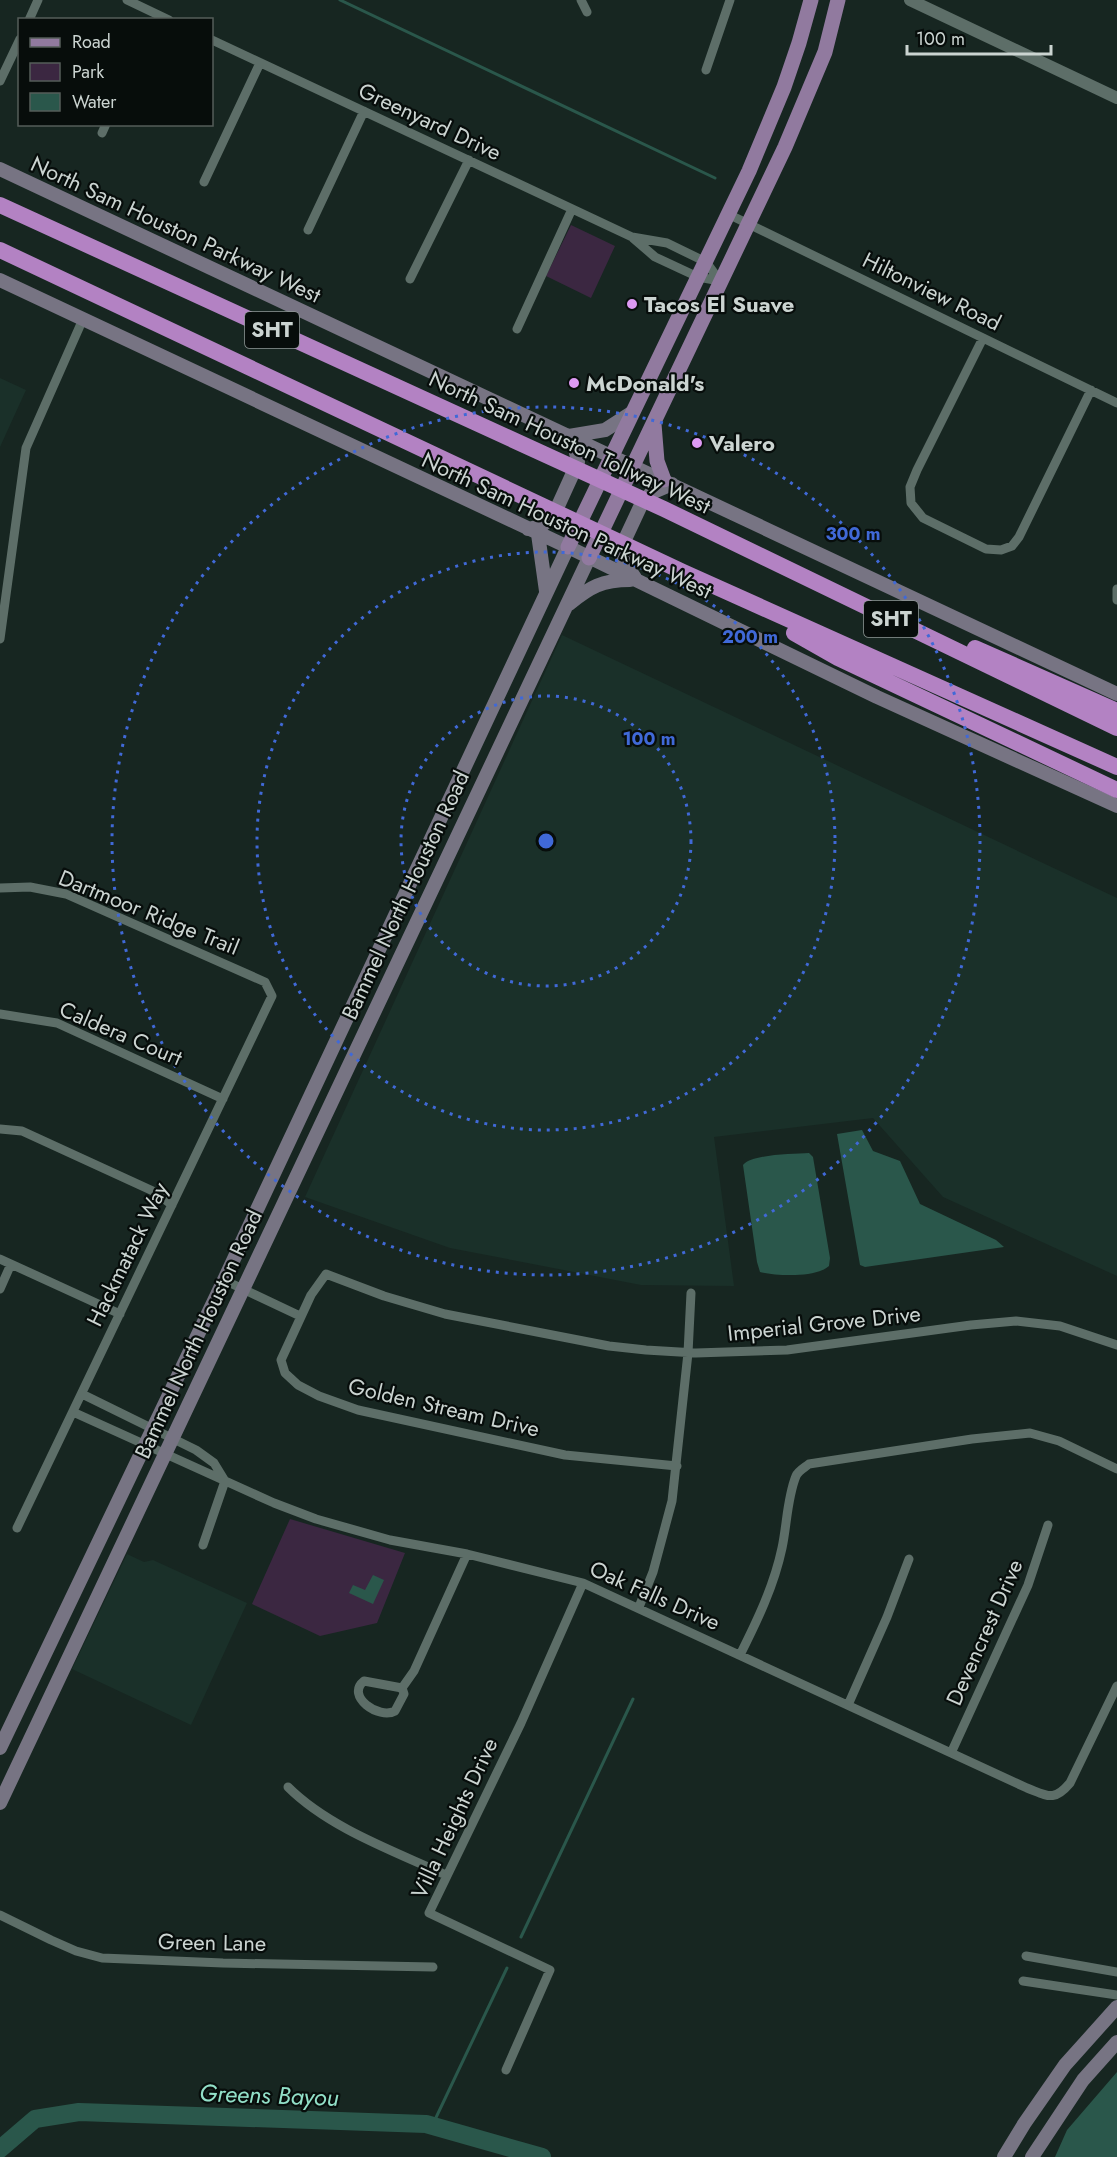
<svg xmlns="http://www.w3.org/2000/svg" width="1117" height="2157" viewBox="0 0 1117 2157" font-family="Jost,sans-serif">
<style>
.built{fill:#1a3029}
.green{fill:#3b2741}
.water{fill:#2a574b}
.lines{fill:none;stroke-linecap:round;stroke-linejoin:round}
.stream{stroke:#2a574b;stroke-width:3}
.river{stroke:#2a574b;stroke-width:18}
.minor{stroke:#5d6e68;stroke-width:9}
.tertiary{stroke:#5d6e68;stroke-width:12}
.secondary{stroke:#777483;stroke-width:14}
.primary{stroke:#917a9f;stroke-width:15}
.motorway{stroke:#b382c3;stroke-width:16}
.ring{fill:none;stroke:#4069d7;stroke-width:3;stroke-dasharray:3 6}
.poi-dot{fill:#dd99f3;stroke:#070d0b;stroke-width:2}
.labels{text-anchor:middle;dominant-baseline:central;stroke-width:4.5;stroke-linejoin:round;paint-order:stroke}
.shield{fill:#070d0b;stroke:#909896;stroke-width:1.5}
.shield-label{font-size:21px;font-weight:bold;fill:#cbd4d1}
.street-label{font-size:22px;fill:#cbd4d1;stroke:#070d0b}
.poi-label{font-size:22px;font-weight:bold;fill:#cbd4d1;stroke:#070d0b;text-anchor:start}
.water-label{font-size:24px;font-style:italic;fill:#92e0c8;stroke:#070d0b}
.centre{fill:#4069d7;stroke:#070d0b;stroke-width:3}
.ring-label{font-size:18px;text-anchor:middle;font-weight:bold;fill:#4069d7;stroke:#070d0b;stroke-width:4.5;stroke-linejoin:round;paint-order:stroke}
</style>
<rect width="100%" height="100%" fill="#172621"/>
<path class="built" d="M0,378L26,390L0,447Z
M562,635L1117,898V1276L943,1197L873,1118L714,1137L734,1286L641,1285L450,1248L305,1197Z
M127,1554L144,1562L153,1560L247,1603L191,1725L72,1669Z"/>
<path class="green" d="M571,225L615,246L591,298L546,276Z
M290,1519L405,1553L377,1623L320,1636L252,1604Z"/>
<path class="water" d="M862,1130L873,1151L900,1161L920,1204L996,1240L1004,1247L865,1267L860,1265L837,1134Z
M809,1153L813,1157L830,1258L829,1266C816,1278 777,1276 760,1272L757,1262L743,1165C752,1154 793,1154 809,1153Z
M373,1575L384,1580L373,1604L349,1593L353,1585L365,1590Z
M1117,2072V2157H1055L1067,2130Z"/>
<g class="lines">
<path class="stream" d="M340,0L715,178
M521,1937L633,1699
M432,2126L507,1968"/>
<path class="river" d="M0,2149L35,2119L79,2112L426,2124L542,2157"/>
<path class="minor" d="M127,0L169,20
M581,0L587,12
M29,20L38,0
M212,40L632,237L667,243L706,262L720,281
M706,70L730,0
M0,81L20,39
M102,133L106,124
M204,182L260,63
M730,215L1117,403
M308,230L364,111
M633,238L655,257L698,277L720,281
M410,279L469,160
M517,329L572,209
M983,338L917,470L910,487L911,503L923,518L986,549L1001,550L1012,546L1019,537L1091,390
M1117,589V600
M0,639L26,448L83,319
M0,888L30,887L66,894L265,982L272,996L17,1528
M0,1014L57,1023L223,1099
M0,1129L22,1131L155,1192L172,1205
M0,1259L120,1314
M224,1280L300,1316
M0,1289L11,1264
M82,1394L196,1450L214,1463L225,1481
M73,1412L274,1503L316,1519L390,1540L467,1554L583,1583L1027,1788C1048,1796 1054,1802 1070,1783L1117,1686
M677,1466L565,1455L358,1410L319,1396L298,1385L285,1373L281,1360L311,1295L326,1274L384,1296L445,1314L609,1346L646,1350L696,1353L787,1350L971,1325L1016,1321L1060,1326L1117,1345
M203,1545L225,1481
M639,1607L653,1572L672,1501L688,1353L691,1293
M740,1655C757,1621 774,1586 782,1548C787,1525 787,1498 796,1476C798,1471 804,1468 809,1464L972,1439L1030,1433L1059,1441L1117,1469
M402,1688L364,1681C345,1696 379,1720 395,1711L404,1694L402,1688L414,1671L467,1554
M848,1705L887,1617L909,1559
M951,1753L1028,1585L1048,1525
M288,1787C329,1828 394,1851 446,1875
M0,1915L51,1940L76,1951L102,1958L223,1963L433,1967
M1026,1956L1117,1972
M1023,1981L1117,1995
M506,2070L550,1970L429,1913L521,1723L583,1583"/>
<path class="tertiary" d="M910,0L1117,98"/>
<path class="secondary" d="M0,169L1117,694
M0,280L568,547L877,697L1117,806
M528,529L541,526L553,517L578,462L575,448L569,436L605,430L633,412
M538,534L546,591
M635,578L623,560L620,550L641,505L651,493L672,484
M569,604C590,587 602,580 630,580
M0,1748L224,1280L568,547
M0,1803L589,558
M1004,2157L1024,2124L1065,2065L1117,2007
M1032,2157L1083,2080L1117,2042"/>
<path class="primary" d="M654,424L657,461L664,480
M568,547L749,171L784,87L799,43L811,0
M589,558L785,147L825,52L838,0"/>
<path class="motorway" d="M0,205L664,509L1117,728
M0,250L683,572L1117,767
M794,633L838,658L1117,790
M975,648L1117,711"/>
</g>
<g class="ring">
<circle cx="546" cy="841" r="145"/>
<circle cx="546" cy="841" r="289"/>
<circle cx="546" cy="841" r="434"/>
</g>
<g class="poi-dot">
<circle cx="632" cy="304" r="6"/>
<circle cx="574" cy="383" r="6"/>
<circle cx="697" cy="443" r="6"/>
</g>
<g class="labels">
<g class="shield">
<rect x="245" y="312" width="54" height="36" rx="4.5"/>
<rect x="864" y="601" width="54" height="36" rx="4.5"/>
</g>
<g class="shield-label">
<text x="272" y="330">SHT</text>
<text x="891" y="619">SHT</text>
</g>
<g class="street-label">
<text transform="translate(430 121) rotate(25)">Greenyard Drive</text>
<text transform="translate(176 229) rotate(25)">North Sam Houston Parkway West</text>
<text transform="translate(932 291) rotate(26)">Hiltonview Road</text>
<text transform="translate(570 442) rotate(25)">North Sam Houston Tollway West</text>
<text transform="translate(567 525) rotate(25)">North Sam Houston Parkway West</text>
<text transform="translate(405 895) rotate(-65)">Bammel North Houston Road</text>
<text transform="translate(149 912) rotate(22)">Dartmoor Ridge Trail</text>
<text transform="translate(121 1033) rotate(23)">Caldera Court</text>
<text transform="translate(127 1254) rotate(-64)">Hackmatack Way</text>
<text transform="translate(824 1323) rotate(-6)">Imperial Grove Drive</text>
<text transform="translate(198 1334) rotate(-65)">Bammel North Houston Road</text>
<text transform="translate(444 1407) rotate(13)">Golden Stream Drive</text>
<text transform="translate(655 1595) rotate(24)">Oak Falls Drive</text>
<text transform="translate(984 1632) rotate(-66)">Devencrest Drive</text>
<text transform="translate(454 1818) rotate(-65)">Villa Heights Drive</text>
<text transform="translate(212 1942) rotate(1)">Green Lane</text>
</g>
<g class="poi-label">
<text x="644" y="304">Tacos El Suave</text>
<text x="586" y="383">McDonald's</text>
<text x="709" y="443">Valero</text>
</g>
<g class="water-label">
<text transform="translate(269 2095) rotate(2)">Greens Bayou</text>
</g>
</g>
<circle cx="546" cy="841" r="9" class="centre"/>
<g class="ring-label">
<text x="853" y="540">300 m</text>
<text x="750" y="643">200 m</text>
<text x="649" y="745">100 m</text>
</g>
<rect x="18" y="18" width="195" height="108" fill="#070d0b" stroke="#555d5a" stroke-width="1.5"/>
<rect x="30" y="38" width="30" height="9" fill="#917a9f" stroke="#555d5a" stroke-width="1.5"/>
<text x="72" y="48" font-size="18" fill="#cbd4d1">Road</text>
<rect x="30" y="63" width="30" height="18" fill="#3b2741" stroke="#555d5a" stroke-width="1.5"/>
<text x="72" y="78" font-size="18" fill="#cbd4d1">Park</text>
<rect x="30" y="93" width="30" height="18" fill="#2a574b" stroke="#555d5a" stroke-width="1.5"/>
<text x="72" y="108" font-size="18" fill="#cbd4d1">Water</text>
<path d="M907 45v9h144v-9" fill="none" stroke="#cbd4d1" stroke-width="3"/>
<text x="916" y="45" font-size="18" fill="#cbd4d1" stroke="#070d0b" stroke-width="4.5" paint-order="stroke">100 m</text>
</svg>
